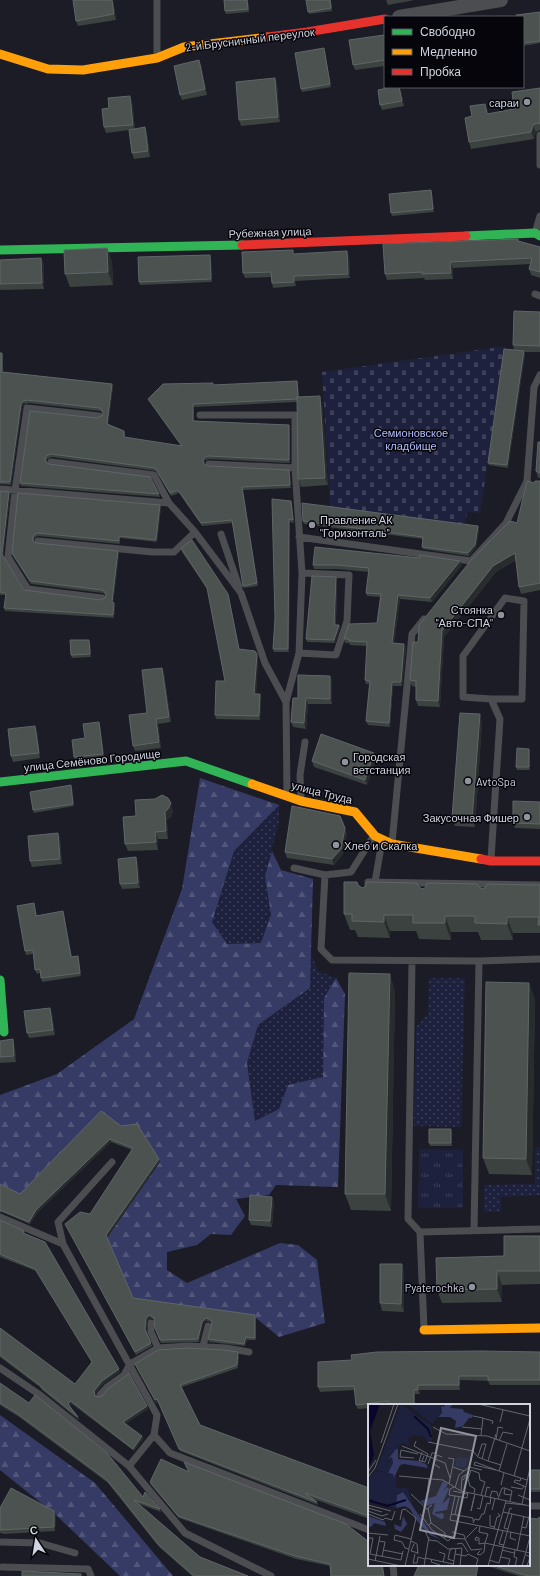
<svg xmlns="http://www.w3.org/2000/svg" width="540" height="1576" viewBox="0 0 540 1576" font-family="Barlow,sans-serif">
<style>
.grass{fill:url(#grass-dots)}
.forest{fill:url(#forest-firs)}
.cemetery{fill:url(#cemetery-stones)}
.park{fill:url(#park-tufts)}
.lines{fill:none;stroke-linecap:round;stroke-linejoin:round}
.lane{stroke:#4c4d51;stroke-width:7}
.street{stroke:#4c4d51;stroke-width:14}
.fast{stroke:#30b455;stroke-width:9}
.slow{stroke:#ff9f0a;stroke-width:9}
.jam{stroke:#e5322d;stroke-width:9}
.wall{fill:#3b423f}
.shaded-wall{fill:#282c2d}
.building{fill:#4b5250;stroke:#606667}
.poi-dot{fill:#91949e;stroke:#05050b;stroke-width:1.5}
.labels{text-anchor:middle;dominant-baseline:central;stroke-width:3;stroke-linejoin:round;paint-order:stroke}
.street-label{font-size:11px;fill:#d1d4df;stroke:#05050b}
.poi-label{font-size:11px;fill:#d1d4df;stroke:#05050b;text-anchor:end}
.park-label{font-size:11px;fill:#b1bcfb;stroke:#05050b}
.inset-river{fill:none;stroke:#09052c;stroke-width:2}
.inset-road{fill:none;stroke:#64666f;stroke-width:1}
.view{fill:#91949e;fill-opacity:0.15;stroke:#91949e;stroke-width:2}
.inset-edge{fill:none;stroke:#d1d4df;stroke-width:2}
</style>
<defs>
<pattern id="grass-dots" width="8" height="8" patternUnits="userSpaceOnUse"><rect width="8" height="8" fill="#1e213d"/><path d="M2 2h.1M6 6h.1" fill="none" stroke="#3e4059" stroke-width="1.8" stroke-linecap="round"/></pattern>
<pattern id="forest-firs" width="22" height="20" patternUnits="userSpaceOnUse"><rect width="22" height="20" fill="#363b66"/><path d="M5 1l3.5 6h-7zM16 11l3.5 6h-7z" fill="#52567b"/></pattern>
<pattern id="cemetery-stones" width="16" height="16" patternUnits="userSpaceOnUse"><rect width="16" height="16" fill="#1e213d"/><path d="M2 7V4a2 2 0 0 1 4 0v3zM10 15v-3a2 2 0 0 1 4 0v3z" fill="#3e4059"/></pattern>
<pattern id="park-tufts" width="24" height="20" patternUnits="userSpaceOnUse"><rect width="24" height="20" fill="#1e213d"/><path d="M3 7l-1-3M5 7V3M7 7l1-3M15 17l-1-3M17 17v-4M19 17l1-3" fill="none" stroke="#3e4059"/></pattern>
</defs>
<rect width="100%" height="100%" fill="#1b1c25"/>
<path class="grass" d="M279,805V822L265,876L271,915L261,944H227L212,922L234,850Z
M311,954L318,971L336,978L324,998L323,1077L289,1085L279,1109L255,1121L247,1063L258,1025L310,988Z
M429,978H465L461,1127L414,1126L416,1027L428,1014Z
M540,1147V1195L501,1197V1212H484V1185L535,1184V1148Z"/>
<path class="forest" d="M200,778L279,805L234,851L212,922L227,944L261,943L271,915L265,876L272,851L281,870L313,879L310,988L258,1025L247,1063L255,1121L279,1109L288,1085L323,1077L324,998L336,978L345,994L338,1187L276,1185L269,1195L236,1199L245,1216L231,1235L211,1234L197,1245L167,1252V1270L187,1283L280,1243L298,1245L317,1260L325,1323L279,1337L256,1318L134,1301L107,1238L160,1162L122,1129L21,1197L0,1187V1095L57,1074L134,1019L182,889Z
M0,1415L95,1483L173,1576H120L56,1515L0,1470Z"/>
<path class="cemetery" d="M506,346L480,513L468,512L464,524L330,508L322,372Z"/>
<path class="park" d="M419,1149L463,1150V1208H418Z"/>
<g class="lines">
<path class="lane" d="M157,0V56
M540,135V165
M535,233L540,216
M535,294L540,296
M200,415H295V468L302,573L299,653L286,702L287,794
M99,416L27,408L15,491L8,557L28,589L102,598
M51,462L154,475L169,503
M209,464L295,468
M0,489L169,503L195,532L241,593L265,663L286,702
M221,534L239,587
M299,537L471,561L506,523L527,481L534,387L540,375
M38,541L152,552H174L195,532
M299,653L336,655L347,621L349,575L302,573
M491,699H522L524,601L505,598L463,656V697L491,699L500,719L491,859
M301,800L300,775L305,742
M373,837L351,872L325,875L321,949L332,960L479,961L540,959
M392,843L412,634L424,619
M294,868L325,875
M375,882L382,841
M368,892V882L540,885
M412,961L408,1219L420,1232L424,1329
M112,1162L58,1222L63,1244L157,1415L154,1435
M0,1217L63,1244
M474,1230L479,961
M420,1232L540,1229
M151,1323V1332L158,1348
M203,1346L208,1326
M0,1368L40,1395L129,1466L185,1533L271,1576
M100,1395L107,1387L124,1375L130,1364L158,1348L188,1346L226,1348L249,1352
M129,1466L154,1435L170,1453L369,1530
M529,1506H540
M0,1542L40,1543L75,1553
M393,1565L394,1576
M2,1567L88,1569L91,1576"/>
<path class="street" d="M399,17L501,0"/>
<path class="fast" d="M466,236L535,233L540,236
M0,250L242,245
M0,782L186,761L252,784
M0,980L4,1032"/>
<path class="slow" d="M0,54L48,69L83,70L157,58L184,47L268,37
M252,784L301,801L355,812L375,836L392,844L481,859
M424,1330L540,1328"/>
<path class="jam" d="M268,37L307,32L385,19
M242,245L466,236
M481,859L491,861H540"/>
</g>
<path class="wall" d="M73,0H113L116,20L78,26L76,21Z
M224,0H248L249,12L226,14L225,11Z
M306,0H331L332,11L309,14Z
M386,0H415L388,5Z
M540,12V43L523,46V17Z
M385,38V66L355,70L353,65Z
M324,48L331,87L302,92L301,89Z
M199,60L201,65L207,95L182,100L180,95Z
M277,83L280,122L241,126L239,120Z
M399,87L401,91L404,106L382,110L380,105Z
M540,88V130L536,132L534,139L471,149L469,142L472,116L485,104L488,114L514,109Z
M132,101L135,129L145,127L147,133L150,157L134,159L132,153L129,130L106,133L104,127L109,108Z
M431,190L432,193L434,212L392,216L391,213Z
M519,241L540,247V278L531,275L529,269L530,264L453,268V279L425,280L424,278L387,280L385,274Z
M107,248L112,262L113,285L70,287L65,274Z
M294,254L349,255L350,278L295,281L296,286L273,288L272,283L271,277L245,278L243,273Z
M41,258L44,265V289L0,290V260Z
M211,258L212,282L140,285L139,282Z
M540,312V352H524L525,354L508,468L489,465L488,463L514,350L513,345Z
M0,353H2L3,356V372L112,384L113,387L108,424L124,431L125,434V438L181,446L150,402L148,399L213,383V385L297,381L298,384L299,397L322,404L328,485L301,487L298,479L297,402L194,407V421L289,425L290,428V463L209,459L206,460L204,463L208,466L290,473L291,488L243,490L258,586L244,588L243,586L232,523L202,526L179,493L171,496L157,471L52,457L47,459L46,462L47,463L49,464L159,494L160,497L21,486L20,483L30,411L97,418L102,416L103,414L102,412L100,411L28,403L25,404L22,407L11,485L0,484Z
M540,442V478H538L536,471Z
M540,481V590L521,594L519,587L516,560L496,572L444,637L440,707L418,706L416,700V687L412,686L410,680L418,642L517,523L535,483Z
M0,491L10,495L3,556L24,590L100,600L105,598L106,596L105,594L103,593L31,584L13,556L12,553L18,493L160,505L161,507L157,542L120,538V544L38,536L34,538V541L36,543L118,551L119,554L113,603L115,606L114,618L5,611L4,608L6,595H0Z
M291,501L292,504L294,523L290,522L289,652H274L273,649Z
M303,521L478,526L479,529L476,548L469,556L423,549L422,547L423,539L304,524Z
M181,548L228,594L229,597L239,649L255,651L258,658L256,694H260L261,697L260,720L216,719L215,715L225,681L208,590L182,552Z
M420,558L460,561L462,565L432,602L400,599L394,643L404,644L406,648L402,686H393L390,727L368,725L366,721L369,684H366L365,680L367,646L350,645L349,643H345L344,639L377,623L380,597L367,596L366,593L369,572L337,569H314L313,565Z
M336,577L337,579L336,625H339L340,628L335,643L307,642L306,639Z
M90,642L91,657L72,658L71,655Z
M162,668L164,673L171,722L158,724L161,748L135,751L133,746L147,713Z
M330,676L332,681V704H308L306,729L293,727L291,722L298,698Z
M99,722L100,725L104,756L75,760L74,757L85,738Z
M482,722L475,827L455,826L452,818Z
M35,726L37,732L40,758L13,762L11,756Z
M529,749L530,752V770H517L516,767Z
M374,753L376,758L367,785L314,767L312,761Z
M72,788L74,806L34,813L33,810Z
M540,802V829L515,828L513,823Z
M173,811L171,817L167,820L168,839H158V850L128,851L125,844Z
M340,816L347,833L343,854L334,865L287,858L285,852Z
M58,833L60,838L62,864L32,867L30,861Z
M138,862L140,888L122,889L120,884Z
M540,885V933H513V940H481L478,932H451V940L419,939L416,931H390V938L358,937L355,930H350L344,914L358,886L362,888L418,887L422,889L478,886L482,889Z
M34,903L37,916L64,915L72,957L79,960L81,976L42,982L40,973L37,974L35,970L33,954L26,955L25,951Z
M529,983L535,1000L532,1175L489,1174L483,1158Z
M395,990L391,1211L351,1210L345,1194Z
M52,1013L55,1035L29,1038L27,1033Z
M0,1041L15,1046L16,1062L0,1063Z
M101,1111L160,1161L107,1238L133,1298L256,1318V1340H247L245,1346L209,1342L208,1339L212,1323L211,1322L207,1321L203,1324L199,1342L161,1343L155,1328V1320L151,1318L147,1321L146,1332L152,1346L136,1355L65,1224L90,1214L132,1150L111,1142L37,1213L30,1224L2,1212L0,1213V1184L20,1194Z
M452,1132V1146H430L429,1143Z
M274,1202L272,1227L251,1225L249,1220Z
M0,1220L24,1231L25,1234L120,1372L103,1384L95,1394L96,1396L98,1397L147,1406L148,1409L125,1424L142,1436L143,1439L134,1451L72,1404L69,1406L78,1417L79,1420L42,1390L41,1388L0,1357V1328L75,1384L92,1362L36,1271L0,1257Z
M540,1236V1284L502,1285V1302L442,1303L437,1290L504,1256Z
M404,1272V1312L382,1311L380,1303Z
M540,1352V1385H490L488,1381L460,1380V1390H419L420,1394H415V1405H369V1408L358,1409L356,1405L355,1390L320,1392L318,1387Z
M239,1355L238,1368L182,1387L200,1425L369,1488V1519L311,1498L317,1502L318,1505L180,1451L159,1402L156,1403L135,1364Z
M0,1383L143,1497L160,1509L161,1512L139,1504L200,1557L248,1576H192L159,1547L108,1483L19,1417L0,1405Z
M529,1470H540V1492H529Z
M189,1472L369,1565H383L384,1576H331L330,1566L296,1559L179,1518L151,1485L150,1482Z
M0,1508L54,1511L56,1515L55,1531L4,1534L0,1533Z
M537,1519L540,1576H519L484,1565H529Z"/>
<path class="shaded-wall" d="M112,0H113L116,20L114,14Z
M324,48L325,50L331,87L330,84Z
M199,60L201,65L207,95L205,89Z
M275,78L277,83L280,122L278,117Z
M399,87L401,91L404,106L402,101Z
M130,96L132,101L135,130L133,125Z
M485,104L488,111L489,121L487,114Z
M533,125L536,132L534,139L531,132Z
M145,127L147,133L150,157L148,151Z
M431,190L432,193L434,212L433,209Z
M107,248L112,262L113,285L108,272Z
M347,251L349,255L350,278L348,274Z
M210,255L211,258L212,282L211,279Z
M41,258L44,265V289L42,283Z
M450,262L453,268V279L451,273Z
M294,276L296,286L294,282Z
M524,351L525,354L508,468L507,465Z
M2,353L3,356V375L2,372Z
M297,381L298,384L299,402L298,399Z
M112,384L113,387L108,426L107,424Z
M320,396L322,404L328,485L325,478Z
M24,401L25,404L22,407L11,485L10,482L21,404Z
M193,404L194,407V423L193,421Z
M289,425L290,428V463L289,460Z
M205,457L206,460L204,463L205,467L203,461Z
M289,470L290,473L291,488L290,485Z
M242,487L243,490L258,586L257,583Z
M9,492L10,495L3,557L2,554Z
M291,501L292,504L294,523L293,520Z
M160,505L161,507L157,542L156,540Z
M289,519L290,522L289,652L288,649Z
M478,526L479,529L476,548L469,556L468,553Z
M119,536L120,538V544L119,541Z
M118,551L119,554L113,605L112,602Z
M515,553L517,559L496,572L444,637L440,707L438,701L442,631L493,566Z
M460,561L462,565L432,602L430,598Z
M336,577L337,579L335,628L334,625Z
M228,594L229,597L240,653L239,649Z
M398,595L400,599L394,647L392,643Z
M114,603L115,606L114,618L113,615Z
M339,625L340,628L335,643L334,640Z
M89,640L90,642L91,657L90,654Z
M404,644L406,648L402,686L401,682Z
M257,654L258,658L256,697L254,694Z
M162,668L164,673L171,722L169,717Z
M330,676L332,681V704L330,699Z
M392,682L393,686L390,727L389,723Z
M260,694L261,697L260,720L259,716Z
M306,698L308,704L306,729L304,723Z
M480,714L482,722L475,827L472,820Z
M156,719L158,724L161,748L159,742Z
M99,722L100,725L104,756L103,754Z
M35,726L37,732L40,758L39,753Z
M529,749L530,752V770L529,767Z
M374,753L376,758L367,785L365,780Z
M71,785L72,788L74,806L73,804Z
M171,803L173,811L171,817L167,820L168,839L166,831L165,812Z
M345,828L347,833L343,854L334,865L332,859Z
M155,832L158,839V850L156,842Z
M58,833L60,838L62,864L60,859Z
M136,857L138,862L140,888L138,883Z
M63,911L64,915L72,961L71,957Z
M384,915L390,931V938L384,922Z
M445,916L451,932V940L445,923Z
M507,917L513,933V940L507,924Z
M78,956L79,960L81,976L80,973Z
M390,974L395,990L391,1211L385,1194Z
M529,983L535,1000L532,1175L526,1159Z
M50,1008L52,1013L55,1035L53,1030Z
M13,1039L15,1046L16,1062L14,1056Z
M451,1129L452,1132V1146L451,1143Z
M110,1139L111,1142L37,1213L30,1224L29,1222L36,1210Z
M159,1159L160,1161L107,1238L106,1235Z
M272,1197L274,1202L272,1227L270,1221Z
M402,1264L404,1272V1312L401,1304Z
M497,1271L502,1285V1302L497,1289Z
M150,1315L151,1318L147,1321L146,1332L145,1329L146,1318Z
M255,1315L256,1318V1340L255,1338Z
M206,1318L207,1321L203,1324L199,1342L198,1339L202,1322Z
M246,1337L247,1340L245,1346L244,1344Z
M238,1352L239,1355L238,1368L237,1365Z
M119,1369L120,1372L103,1384L95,1394L94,1391L102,1381Z
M459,1376L460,1380V1390L459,1385Z
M418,1385L419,1390L420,1394L418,1390Z
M414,1390L415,1394V1405H414Z
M157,1399L159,1402L156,1403L155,1400Z
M71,1401L72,1404L69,1407L68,1404Z
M147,1406L148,1409L124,1425L123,1422Z
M142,1436L143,1439L134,1451L133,1449Z
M54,1511L56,1515L55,1531L54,1527Z
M478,1565H479L477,1576H476Z"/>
<path class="building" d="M73,0H112L114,14L76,21Z
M224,0H247L248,9L225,11Z
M306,0H330L331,8L308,12Z
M540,12V41L523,43V17H517L516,15Z
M384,35L385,42V60L353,65L349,40Z
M324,48L330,84L301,89L295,53Z
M199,60L205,89L180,95L174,66Z
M275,78L278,117L239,120L236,82Z
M392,87H399L402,101L380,105L378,90Z
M540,88V124L537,123L533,125L531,132L469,142L465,118L472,116L470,106L485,104L487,114L514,109L512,92Z
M130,96L133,125L104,127L102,109L109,108L108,98Z
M145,127L148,151L132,153L129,130Z
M431,190L433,209L391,213L389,194Z
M518,239V241L540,247V272L529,269L532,258L450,262L451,273L422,274V272L385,274L383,244Z
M107,248L108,272L65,274L64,250Z
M293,250V254L347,251L348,274L294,276V282L272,283L271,272L243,273L242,252Z
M210,255L211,279L139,282L138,257Z
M41,258L42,283L0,284V260Z
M514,311L540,312V346L513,345Z
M504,349L524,351L507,465L488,463Z
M0,353H2V372L112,384L107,424L124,431V437L182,446L148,399L163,384L213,383V385L297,381L298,397H297V399L193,404V421L289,425V460L208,456L205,457L203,461L204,464L208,466L289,470L290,485L242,487L257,583L243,586L232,520L201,523L178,490L170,493L155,468L51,454L46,456L45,459L47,463L49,464L150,477L159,494L20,483L30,411L97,418L102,416L103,413L101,409L99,408L27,400L24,401L21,404L10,482H0Z
M320,396L325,478L298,479L297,397Z
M538,442H540V473L536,471Z
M527,481L535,483V481H540V583L519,587L515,553L493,566L442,631L438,701L416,700V681L410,680L413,642H418L419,625L472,559L510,521L517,523Z
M0,491L9,492L2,554L24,590L100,600L105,598L106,595L104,591L102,590L30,581L12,553L18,493L160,505L156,540L119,536V541L37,533L33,536V541L36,543L118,551L112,602L114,603L113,615L4,608L6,593L0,592Z
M272,499L291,501L293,520L289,519L288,649H273L275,618Z
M302,503L478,526L475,545L468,553L422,547L423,537L303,521Z
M192,540L228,594L239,649L255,651L257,654L254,694H260L259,716L215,715L216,681H225L207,588L181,548Z
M315,547L420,558V555L460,561L430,598L398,595L392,643L404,644L401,682H392L389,723L366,721L370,681L365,680L367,642L349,641V639H344L349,624L377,623L381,594L366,593L369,568L336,565H313Z
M312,576L336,577L334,625H339L334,640L306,639Z
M70,640H89L90,654L71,655Z
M162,668L169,717L156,719L159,742L133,746L129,715L147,713L142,670Z
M298,675L330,676V699L306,698L304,723L291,722L293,698H298Z
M460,713L480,714L472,820L452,818Z
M99,722L103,754L74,757L72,740L85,738L83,724Z
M35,726L39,753L11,756L8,729Z
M321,734L374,753L365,780L312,761Z
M517,748L529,749V767H516Z
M71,785L73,804L33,810L30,792Z
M162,795L168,798L171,803L168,809L165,812L166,831L155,832L156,842L125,844L123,817L136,816L135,800L155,799Z
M513,801L540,802V824L513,823Z
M292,806L340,816L345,828L341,849L332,859L285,852Z
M58,833L60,859L30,861L28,836Z
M136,857L138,883L120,884L118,859Z
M344,882H357L358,885L362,888L365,887L367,882L417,883L418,886L422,889L425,888L427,883L477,884L478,886L482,889L485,888L487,884L540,885V925H538L539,917H507V924L475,923V916H445V923H413V915H384V922L352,921V914H344Z
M34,903L36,916L63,911L71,957L78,956L80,973L41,978L40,969L35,970L33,950L25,951L17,906Z
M349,973L390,974L385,1194H345Z
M486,982L529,983L526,1159L483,1158Z
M50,1008L53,1030L27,1033L24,1011Z
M13,1039L14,1056L0,1057V1041Z
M101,1111L121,1126L137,1124L159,1159L106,1235L133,1298L255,1315V1338L246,1337L244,1344L208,1339L212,1322L210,1319L206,1318L202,1322L198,1339L160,1340L155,1328L154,1318L150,1315L146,1318L145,1329L151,1343L135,1352L65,1224L80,1212L90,1214L133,1148L110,1139L36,1210L29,1222L0,1210V1184L20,1194Z
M429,1129H451V1143H429Z
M250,1195L272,1197L270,1221L249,1220Z
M0,1220L24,1231L23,1233L45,1242L119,1369L102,1381L94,1391L95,1396L98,1397L102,1396L109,1388L126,1376L129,1373L147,1406L123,1422L142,1436L133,1449L71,1401L68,1404L78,1417L41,1387V1386L0,1355V1328L75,1384L92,1362L35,1269L0,1254Z
M504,1236H540V1271H497V1289L437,1290L436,1258L504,1256Z
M380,1264H402L401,1304L380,1303Z
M187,1348L224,1350L238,1352L237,1365L180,1385L200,1425L369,1488V1516L305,1493L317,1502L179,1449L157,1399L155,1400L135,1364L158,1350Z
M482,1351L540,1352V1380H488V1376H459V1385H418V1390H414V1405H388V1401L356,1405L354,1386L318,1387V1362L352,1360L351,1355L377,1352Z
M0,1383L29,1403L35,1395L107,1453L143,1497L145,1492L160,1509L134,1500L200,1557L248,1576H195L193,1575L158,1544L120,1496L121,1495H119L107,1480L18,1414L0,1403Z
M161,1459L189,1472L184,1462L346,1524L369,1542V1565H382L384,1576H331L330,1564L295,1556L178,1516L150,1482Z
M529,1470H540V1489H529Z
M11,1488L54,1511V1527L0,1530V1508Z
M540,1517V1576H528L492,1565H529V1518L537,1519Z
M419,1565H478L476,1576H414Z
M22,1571L81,1574V1576H22Z"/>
<g class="poi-dot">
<circle cx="527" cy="102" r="4"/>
<circle cx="312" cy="525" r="4"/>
<circle cx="501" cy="615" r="4"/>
<circle cx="345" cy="762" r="4"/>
<circle cx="468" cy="781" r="4"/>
<circle cx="527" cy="817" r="4"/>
<circle cx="336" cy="845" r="4"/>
<circle cx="472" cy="1287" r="4"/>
</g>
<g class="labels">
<g class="street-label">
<text transform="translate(250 39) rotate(-7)">2-й Брусничный переулок</text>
<text transform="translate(270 232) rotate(-2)">Рубежная улица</text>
<text transform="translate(92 760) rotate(-6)">улица Семёново Городище</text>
<text transform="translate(322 792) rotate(14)">улица Труда</text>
</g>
<g class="poi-label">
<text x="519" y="102">сараи</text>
<text x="320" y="519" text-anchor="start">Правление АК<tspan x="320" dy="13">"Горизонталь"</tspan></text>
<text x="493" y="609">Стоянка<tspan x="493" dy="13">"Авто-СПА"</tspan></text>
<text x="353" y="756" text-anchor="start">Городская<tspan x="353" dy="13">ветстанция</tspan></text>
<text x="476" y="781" text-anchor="start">AvtoSpa</text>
<text x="519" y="817">Закусочная Фишер</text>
<text x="344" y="845" text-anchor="start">Хлеб и Скалка</text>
<text x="464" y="1287">Pyaterochka</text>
</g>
<g class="park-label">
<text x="411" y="432">Семионовское<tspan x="411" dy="13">кладбище</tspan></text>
</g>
</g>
<g transform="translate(368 1404)">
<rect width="162" height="162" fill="#1b1c25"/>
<path d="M33,0L64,22V38H60L57,33L44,32L40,35L43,42L35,39L18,55L15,48ZM39,0H76L72,1L73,9L64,20ZM15,49L20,58L24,53L25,59L20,69L8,66ZM7,67L25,70L29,76L28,83L39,84L46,103L35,88L29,90L28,104L21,103V100L0,97V76Z" fill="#1e213d"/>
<path d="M77,0H85L82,4L95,5L96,8L105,11L104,14H101L95,22L87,24L88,17L82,13H70L74,9L73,2L76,3ZM28,45H30V55L50,57L58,60L60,64L36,60L32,61L26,74L25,70L20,69L25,59L24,53L19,56ZM75,77L80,80L75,88L79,83L81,85L74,100L82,93L79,106L67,108L68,110L75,109L76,114L73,115L64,110L67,99L58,102L52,97L68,92ZM35,88L63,129L73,136L62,131L49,117L42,105L37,102L28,104L29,91ZM0,112L17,118L18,122L6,119L3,123L0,122ZM35,112L39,120L33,128L27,125L26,120L33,123Z" fill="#363b66"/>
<path d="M89,53L101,54L97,64L87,62Z" fill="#1e213d"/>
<path d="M40,11L50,20L45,28L36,16Z" fill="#1e213d"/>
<path d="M0,0H12L2,27L6,51L0,65Z" fill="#09052c"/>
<path class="inset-river" d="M46,12L60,25L63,33M0,96L19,102L38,96"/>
<path class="inset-road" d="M110,0L162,12M105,12L115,14L113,31M114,14L125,17L124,20M132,18L135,6M65,23L78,30L119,32L162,47M94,23L114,25M128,30L120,57L133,61M128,36L130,23L135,24M48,37L46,42L60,50L57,58L54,57M131,37L135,28L145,30M60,38L105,47L110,53L120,57M13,39L26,0M139,40L131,67L159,76M34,42L77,59L82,74M54,48L51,57H54L56,52M110,52L114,40H118L114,55M46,54L32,53L33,46L50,50M80,54L86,55L81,80M60,60L64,49H67M85,63L96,67L101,63L104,51M101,63L114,66M72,64L66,60L69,51L74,53M128,66L106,61L107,58L131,67M0,68L8,56M31,72L75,76L93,87L162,102M146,72L162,15M0,73L7,64L30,0M153,74L152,77L147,76L146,78L158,83M133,81L136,69M86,83L82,85L81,91L99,94L100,88M143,83L154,85L156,82M87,84L91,71L96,67M137,84L144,87L142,97M85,87L100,90M93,87L94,73L99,70L95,76M106,89L107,85L102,82L100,75L103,66L111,69L112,76L117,78L113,91M43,90L60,106M59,91L61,75M150,91L162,96M87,92L82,116L162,132M117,92L119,83L122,84M106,93L103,107L107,90M122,93L124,87L129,88L130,92M130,95L134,84H137L136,90L143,91M138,99L157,101M154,100L162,64M0,101L23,107M0,104L14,108M109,104L112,105L115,92M124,106L127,94M0,107L14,112L20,110M135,108L162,114M0,110L15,116L17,114L24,116L27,107M52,110L64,126L80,137L83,134L97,135L103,146L114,145M83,110L105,114V117M87,110L91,93M122,111V122L126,123M32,116L34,106L37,105L48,114L37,162M63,119L60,104L64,101M105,119L107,115L111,116L114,110H116L119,99L122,100L123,93M61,121L63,119L77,129V134M112,122L111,128L120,130L117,139L162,149M154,123L158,124L162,109M126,125L129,113L132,112L130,109M140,125L136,124L142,104L144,105M52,126L57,127L61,136L69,137L80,145L94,144L92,162M135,127L131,140L136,141M84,128L96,131L97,135M143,128L142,134L148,136M0,129L20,131M98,134L109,123M110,136H107L108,133L111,134V140L117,139M11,137L17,138L14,153M43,137L49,140L50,150M46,140L43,147L50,149M89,140L94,139L100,148M0,142L1,134H5L2,150L33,156L35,147M85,144L82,146L80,155L86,157M41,145L37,144L34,138L26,136L27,131L43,135M15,146L35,150M134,146L146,149M147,146L146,153L149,154L147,162M112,147L109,150L112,151L116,148L117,139M149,147L156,112M71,148L77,150L75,158M47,150L45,159H49L50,153L57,155M87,150L98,152L100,150L110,155L108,162M158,151L162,153L159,162M133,153L142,155L140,162M57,154L85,160M0,155L33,162M64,155L63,158L72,161M121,156L131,159L144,110M7,157L12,132M56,162L61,133M85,162L88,144M120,162L138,97M154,162L162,133"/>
<path class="view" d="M73,24L108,32L86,134L52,126Z"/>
<rect width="162" height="162" class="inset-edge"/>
</g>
<rect x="384" y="16" width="140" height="72" fill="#05050b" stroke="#575860"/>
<rect x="392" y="29" width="20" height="6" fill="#30b455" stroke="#575860"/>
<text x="420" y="36" font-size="12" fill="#d1d4df">Свободно</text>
<rect x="392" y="49" width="20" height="6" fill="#ff9f0a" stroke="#575860"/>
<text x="420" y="56" font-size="12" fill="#d1d4df">Медленно</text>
<rect x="392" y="69" width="20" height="6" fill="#e5322d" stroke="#575860"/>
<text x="420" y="76" font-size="12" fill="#d1d4df">Пробка</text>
<g transform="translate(36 1540) rotate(348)" stroke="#05050b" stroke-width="3" paint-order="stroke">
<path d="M0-3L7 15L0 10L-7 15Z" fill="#d1d4df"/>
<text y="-6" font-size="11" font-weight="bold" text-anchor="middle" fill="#d1d4df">С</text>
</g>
</svg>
